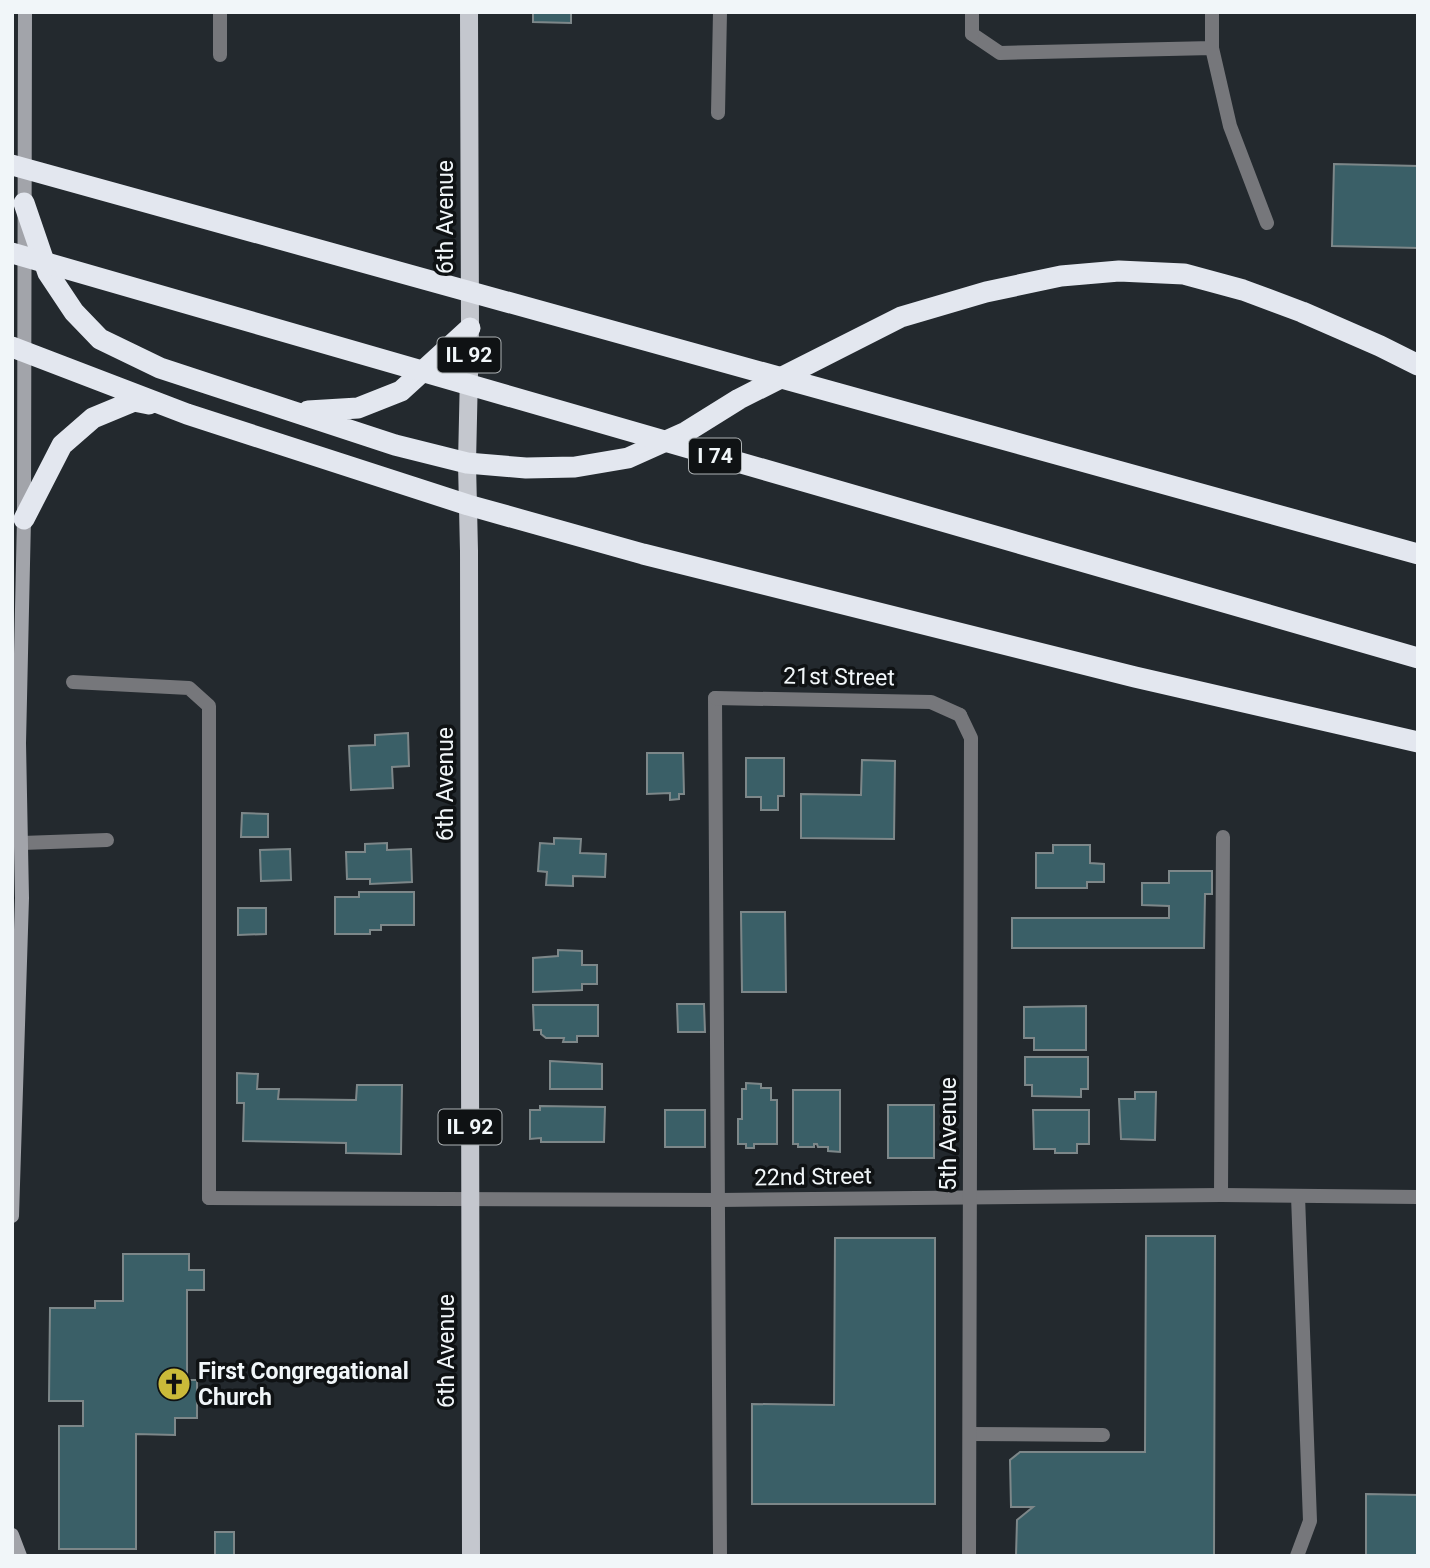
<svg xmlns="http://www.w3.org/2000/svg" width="1430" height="1568" viewBox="0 0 1430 1568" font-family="Roboto,sans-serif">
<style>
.building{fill:#3a5f67;stroke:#7d8789;stroke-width:2}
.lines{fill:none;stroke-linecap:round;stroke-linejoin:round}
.service{stroke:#76777b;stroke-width:14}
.minor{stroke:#76777b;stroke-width:14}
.tertiary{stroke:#76777b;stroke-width:14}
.secondary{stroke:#a2a4aa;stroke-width:14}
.primary{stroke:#c4c7ce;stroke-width:18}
.motorway{stroke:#e3e7ef;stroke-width:21}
.motorway-bridge{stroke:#e3e7ef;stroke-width:21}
.labels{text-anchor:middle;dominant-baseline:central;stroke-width:7;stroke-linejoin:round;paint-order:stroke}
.shield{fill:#0f1214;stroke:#adb2b4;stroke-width:2}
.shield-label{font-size:21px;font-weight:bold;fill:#f1f6f9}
.street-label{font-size:23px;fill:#f1f6f9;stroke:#0f1214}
.poi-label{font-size:23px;font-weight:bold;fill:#f1f6f9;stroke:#0f1214;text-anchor:start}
</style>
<rect width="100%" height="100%" fill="#23292e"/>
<path class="building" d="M533,12H571V23L533,22Z
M1334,164L1418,166V248L1332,246Z
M408,733L409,766L392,767L393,788L351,790L349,746L375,745V735Z
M647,753H683L684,794H679V799L670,800V793L647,794Z
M746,758H784V796H778V810H761V797H746Z
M862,760L895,761L894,839L801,838V794L861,795Z
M242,813L268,814V837H241Z
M554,838L581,839L580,853L606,854L605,877L573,876V886L546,885L547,872L538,871L540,843L554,844Z
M387,843V850L411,849L412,882L370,884V879H347L346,852H365V844Z
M1053,845H1090V863L1104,864V882H1087V888H1036V853H1053Z
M290,849L291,880L261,881L260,850Z
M1169,871H1212V894H1205L1204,948H1012V918H1169V906L1142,905V883H1169Z
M359,892H414V925H381V930H370V934H335V897H359Z
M238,908H266V934L238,935Z
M741,912H785L786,992H742Z
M558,950L582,951V965H597V984H582V990L533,992V958L558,956Z
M677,1004H704L705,1032H678Z
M533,1005H598V1036H577V1042H563L564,1038H546L541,1034V1030H534Z
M1086,1006V1050H1034V1038H1024V1007Z
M1025,1057H1088V1089H1081V1097L1032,1096V1085H1025Z
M550,1061L602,1064V1089H550Z
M237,1073L258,1074L257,1089H279L278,1099L356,1100L357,1085H402L401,1154L346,1153V1143L243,1141L244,1103H237Z
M746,1083L761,1084V1088H771V1100H777V1144H754V1148H746V1144H738V1119H742V1089H746Z
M793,1090H840V1152L828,1151V1147H818L817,1144H814V1147H798V1144H793Z
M1135,1092H1156L1155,1140L1121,1139L1119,1099H1135Z
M888,1105H934V1158H888Z
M540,1106L605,1107L604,1142H541V1138L530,1139V1110H540Z
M665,1110H705V1147H665Z
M1033,1110H1089V1144H1077V1153H1055V1149H1034Z
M1146,1236H1215L1214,1556H1016L1017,1520L1033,1507H1011L1010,1460L1020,1452H1145Z
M835,1238H935V1504H752V1404L834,1405Z
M123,1254H189V1270H204V1290H187V1380H197V1418H175V1435L136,1434V1549H59V1426H83V1401H49L50,1308H95V1301H123Z
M1366,1494L1418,1495V1556H1366Z
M215,1532H234V1556H215Z"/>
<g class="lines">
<path class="service" d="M220,12V55
M1212,12V48
M972,34L1000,53L1212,48L1230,126L1267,223
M718,113L720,12
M73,682L189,688L209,706V1198
M715,698L720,1556
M22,843L107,840
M1221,1195L1223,837
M970,1434L1103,1435
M1297,1556L1310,1521L1298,1196"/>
<path class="minor" d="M972,12V34
M715,698L931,702L960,715
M209,1198L719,1200L1221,1195L1418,1197"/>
<path class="tertiary" d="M960,715L971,738L969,1556"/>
<path class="secondary" d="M12,1216L22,898L19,743L24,519L25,12
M12,1535L20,1556"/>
<path class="primary" d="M469,12L470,328L467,463L469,551L471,1556"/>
<path class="motorway" d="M24,203L48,273L74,312L100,339L160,368L395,445L467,463L526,468L575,467L628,458L686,432L739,399L901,317L986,292L1061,276L1119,271L1184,274L1243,290L1302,312L1380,346L1418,365
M12,347L187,414L468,505L643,554L1135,677L1418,742
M308,411L358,408L401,391L470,328
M24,519L62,445L93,418L134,401L149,404"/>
<path class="motorway-bridge" d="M12,165L1418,554
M12,253L1418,658"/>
</g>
<defs>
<symbol id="church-disc" viewBox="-11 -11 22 22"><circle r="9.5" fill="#cbba39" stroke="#0f1214"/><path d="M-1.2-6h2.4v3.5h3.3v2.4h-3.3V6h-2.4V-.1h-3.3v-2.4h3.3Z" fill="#111"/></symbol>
</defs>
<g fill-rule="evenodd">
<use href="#church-disc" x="155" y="1365" width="38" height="38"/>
</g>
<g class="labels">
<g class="shield">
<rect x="437.5" y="337.5" width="63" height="35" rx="5"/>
<rect x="689" y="438.5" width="52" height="35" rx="5"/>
<rect x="438.5" y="1109.5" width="63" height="35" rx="5"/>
</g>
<g class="shield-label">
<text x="469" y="355">IL 92</text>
<text x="715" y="456">I 74</text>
<text x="470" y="1127">IL 92</text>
</g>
<g class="street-label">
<text transform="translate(445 217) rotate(-90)">6th Avenue</text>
<text transform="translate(839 677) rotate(1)">21st Street</text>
<text transform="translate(445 784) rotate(-90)">6th Avenue</text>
<text transform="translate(948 1134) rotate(-90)">5th Avenue</text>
<text transform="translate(813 1177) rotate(-1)">22nd Street</text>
<text transform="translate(446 1351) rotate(-90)">6th Avenue</text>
</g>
<g class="poi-label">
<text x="198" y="1371">First Congregational<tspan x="198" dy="26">Church</tspan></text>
</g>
</g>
<rect width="1430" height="1568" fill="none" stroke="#f1f6f9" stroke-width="28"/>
</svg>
